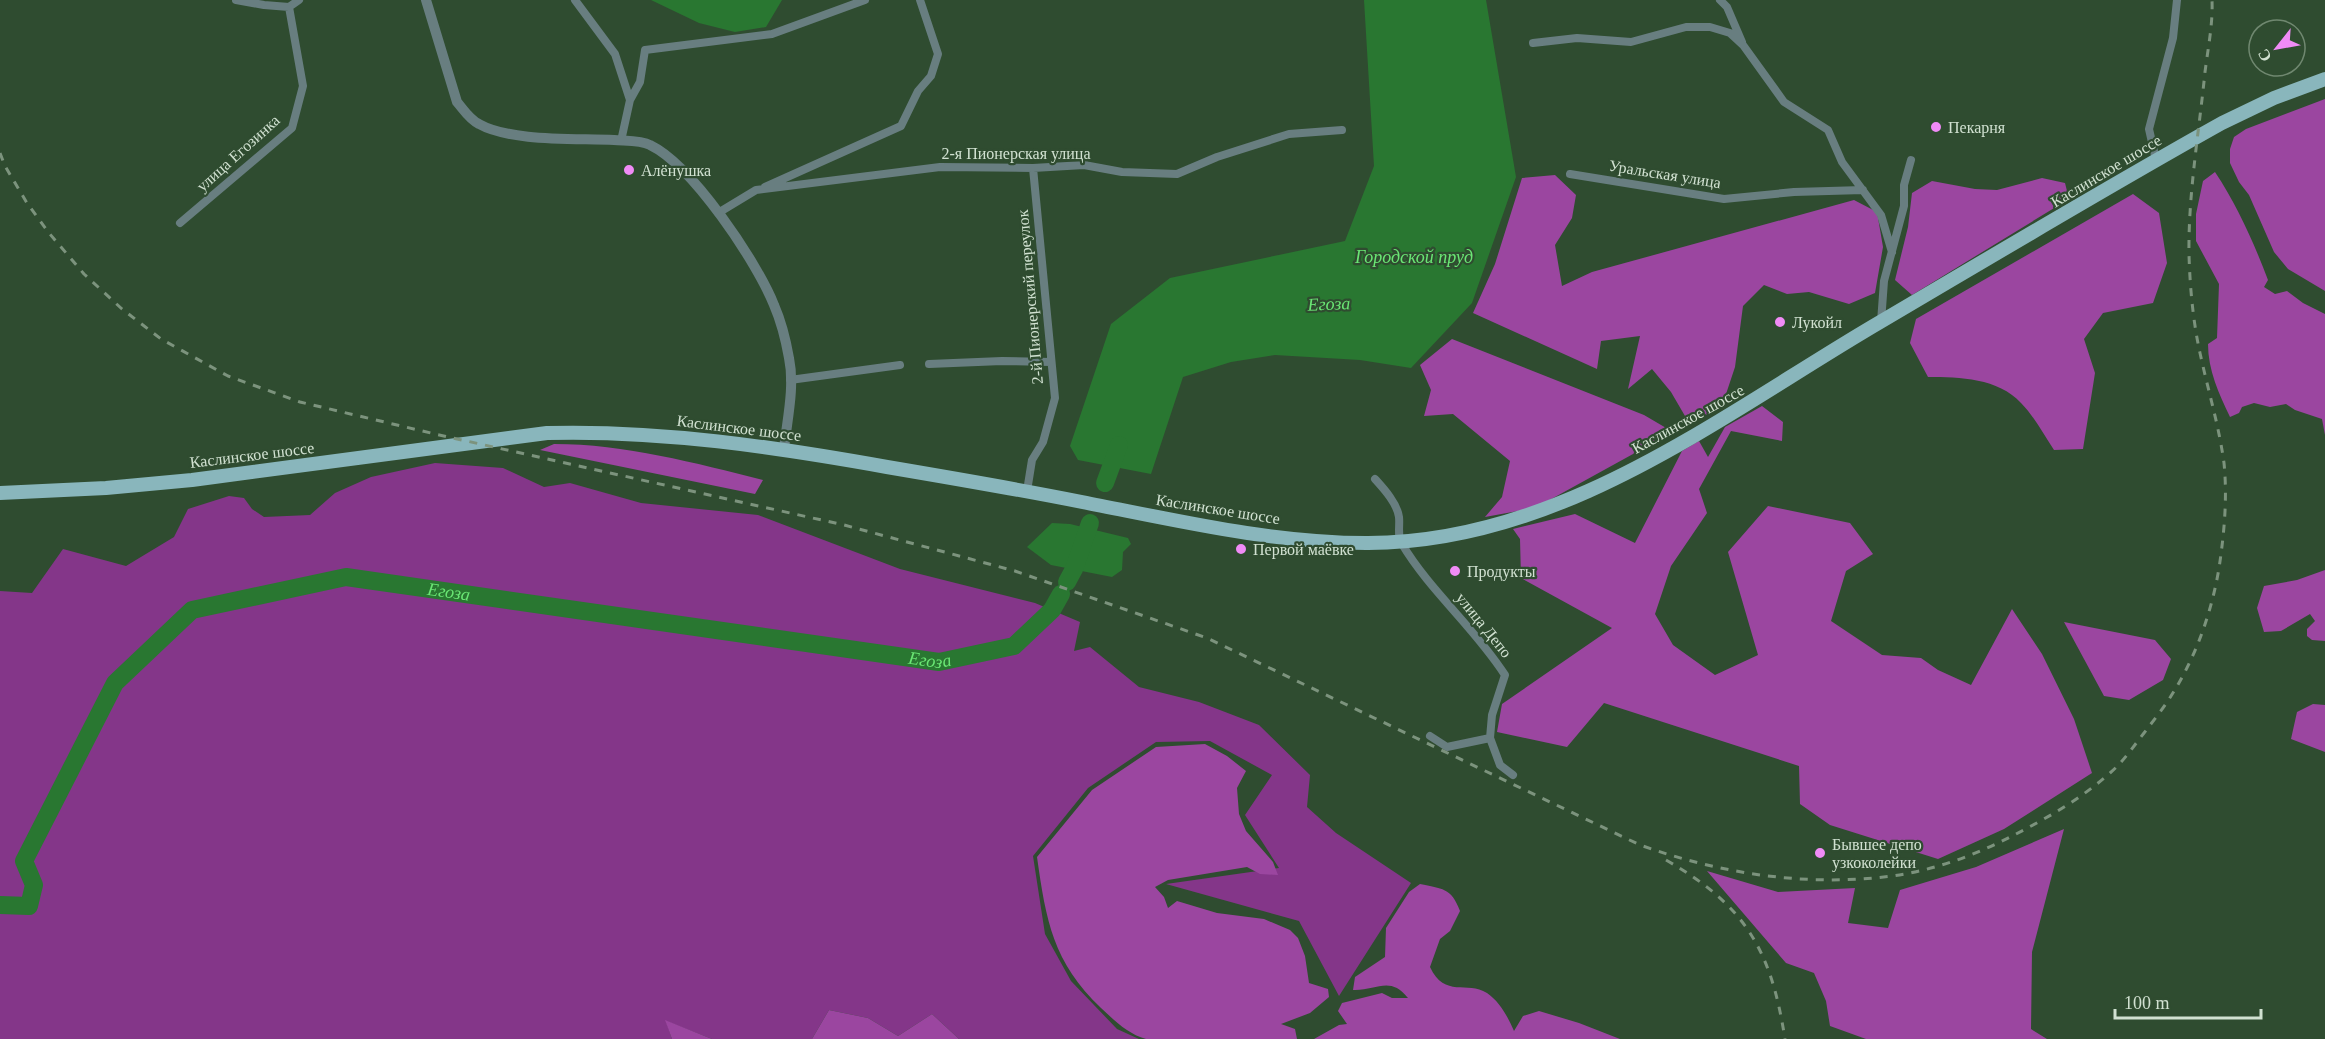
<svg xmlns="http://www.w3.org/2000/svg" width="2325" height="1039" viewBox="0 0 2325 1039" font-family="Georgia,serif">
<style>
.green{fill:#843689}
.forest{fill:#9b46a0}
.water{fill:#297731}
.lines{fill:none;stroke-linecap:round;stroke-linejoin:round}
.river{stroke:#297731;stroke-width:18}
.minor{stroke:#687e80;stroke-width:8}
.tertiary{stroke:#687e80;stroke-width:10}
.primary{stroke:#89b6bc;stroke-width:14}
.rail{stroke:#7c937d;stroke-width:3;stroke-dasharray:8 8;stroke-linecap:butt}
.poi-dot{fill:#f08bf6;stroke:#2f4c30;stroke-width:2}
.labels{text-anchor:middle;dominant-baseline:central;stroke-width:4.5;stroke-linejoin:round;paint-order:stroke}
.poi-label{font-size:16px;fill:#d1e1d1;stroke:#2f4c30;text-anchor:start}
.street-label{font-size:16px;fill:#d1e1d1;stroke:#2f4c30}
.water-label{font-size:18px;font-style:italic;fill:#6ae674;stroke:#2f4c30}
</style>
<rect width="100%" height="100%" fill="#2f4c30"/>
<path class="green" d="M435,463L503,468L544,487L570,483L641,503L758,515L900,569L1035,603L1080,622L1074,651L1090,647L1139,687L1199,702L1259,725L1310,775L1307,807L1336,833L1411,883L1339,996L1299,921L1166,884L1279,868L1245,815L1272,775L1210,741L1156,742L1088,788L1033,856L1045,934L1071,981L1117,1029L1139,1039H959L932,1014L898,1036L868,1018L829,1010L812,1039H712L666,1021L672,1039H0V591L32,593L63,549L126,566L174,537L188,509L229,496L244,498L252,509L264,517L310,515L335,493L371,477Z"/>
<path class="forest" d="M2325,99V291L2288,269L2274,252L2249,195L2239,182L2230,163V149L2234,137L2246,129Z
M2215,172C2237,205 2254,243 2268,280L2264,287L2275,294L2287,291L2303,303L2325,314V435L2322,419L2295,410L2286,404L2270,407L2254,403L2242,407L2239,413L2230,417C2219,394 2208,370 2208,344L2217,338L2219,284L2196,241V214L2203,181Z
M1555,175L1576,195L1572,218L1555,245L1562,286L1592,272L1854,200L1877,212L1883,247L1875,293L1849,304L1809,292L1787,294L1764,285L1743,306L1735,367L1725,397L1703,418L1685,416L1671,392L1652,369L1628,389L1640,336L1601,341L1597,369L1473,313L1495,264L1522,178Z
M2042,178L2065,183L2069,199L1912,295L1895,280L1908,227L1912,193L1932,181L1975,189L1997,190Z
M2133,194L2159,213L2167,263L2153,303L2103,313L2084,339L2095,373L2083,449L2054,450C2044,435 2034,416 2021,403C1998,378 1960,377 1928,377L1910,343L1916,319Z
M1452,339L1644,415L1673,432L1535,508L1485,517L1502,497L1510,461L1453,414L1424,416L1431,390L1420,365Z
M1762,406L1783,422L1782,441L1731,431L1699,489L1707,513L1671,566L1655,614L1673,645L1715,675L1758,655L1728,552L1768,506L1850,523L1873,554L1846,571L1831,621L1882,655L1921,658L1938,670L1971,685L2012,609L2042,654L2074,719L2092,773L2004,829L1938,859L1830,825L1800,804L1799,766L1604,703L1567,747L1497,732L1502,704L1612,628L1521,578L1520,539L1513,529L1575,514L1635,543L1682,451L1699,441L1708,457L1725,427Z
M554,444C625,444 695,463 763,480L755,494L540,450Z
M2325,570V641L2312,640L2307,636V629L2315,621L2310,614L2281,631L2264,632L2257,608L2264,586L2297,580Z
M2064,622L2155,640L2171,659L2163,680L2129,700L2104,696Z
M2313,704L2325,705V752L2291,739L2297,712Z
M1205,744L1227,756L1246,771L1237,788L1239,814L1246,831L1273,862L1278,875L1260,874L1247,867L1168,880L1155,887L1164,897L1168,908L1177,901L1217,913L1264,919L1290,930L1298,938L1305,956L1309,983L1328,989L1329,997L1310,1013L1281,1024L1295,1029L1297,1039C1261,1039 1224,1039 1187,1039C1175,1039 1158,1039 1146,1039C1128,1034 1115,1021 1101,1008C1053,962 1046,921 1037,857L1092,790L1156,747Z
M2064,829L2032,952L2031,1029L2047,1039H1866L1830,1026L1826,1001L1814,973L1786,963L1707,871L1778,892L1855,888L1848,923L1888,928L1900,890L1976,867Z
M1420,884C1442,889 1451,887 1460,911L1450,931L1440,939L1430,967C1445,999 1467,980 1487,993C1500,1002 1508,1017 1514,1031L1523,1016L1539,1011L1579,1023L1620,1039H1314L1339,1025L1347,1024L1338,1011L1342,1003L1382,993L1392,998H1408C1390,975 1376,991 1353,990L1355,977L1385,957L1386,928L1409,892Z
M829,1010L868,1018L898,1036L932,1014L959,1039H812Z
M665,1020L712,1039H672Z"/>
<path class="water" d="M651,0H782L766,27L735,32L699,23Z
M1364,0H1486L1516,177L1472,303L1411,368L1360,360L1275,355L1231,362L1183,377L1151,474L1078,460L1070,446L1111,324L1170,278L1345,241L1374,166Z
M1052,523L1070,524L1128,538L1131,544L1123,552L1122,570L1112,577L1051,565L1027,547Z"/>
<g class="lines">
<g class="river">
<path d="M1105,483L1119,445"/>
<path d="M1067,582L1074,569L1090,523"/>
<path id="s1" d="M0,905L29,906L34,885L24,861L115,683L192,610L346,577L939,662L1014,646L1052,610L1061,594"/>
</g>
<path class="minor" d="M575,0L615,54L630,100L640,82L645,50L772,34L865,0
M1720,0L1727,7L1742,42
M289,7L299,0
M1533,43L1577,38L1631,42L1686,27H1710L1730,33L1743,45L1784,102L1828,130L1842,162L1881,215L1892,252
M621,141L630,100
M2156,160L2149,129L2173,38L2177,0
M1570,174L1724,199L1794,192L1863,190
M765,187L901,126L918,91L931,76L938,54L920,0
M718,213L756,190L940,167L1033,168L1084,165L1122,172L1177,174L1217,157L1289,134L1342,130
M180,223L292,128L303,86L289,7L264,5L236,0
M1881,322L1884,281L1904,206V185L1911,160
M929,364L1002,361L1051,362
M790,380L900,365
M1375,479C1384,489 1397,503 1399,517C1400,526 1397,537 1402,544C1430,591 1475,628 1505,675L1492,715L1490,738L1447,747L1430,736
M1027,491L1032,460L1043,442L1055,398L1033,168
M1490,738L1500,765L1513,775"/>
<path class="tertiary" d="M426,0L457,102C464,110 469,119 479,124C511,142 577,138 614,140C625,141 641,140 650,145C692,165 757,262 774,305C781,321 786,341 789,358C795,387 787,420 784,449"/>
<path class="primary" d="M0,493L106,488L192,480L547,433C661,430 775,447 887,467C952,478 1017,489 1082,502C1175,520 1271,543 1366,543C1554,544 1711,423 1865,331C1984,261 2102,190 2222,123L2274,98L2325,79"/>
<path class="rail" d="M0,153L5,166L27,203L49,233L84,274L122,309L161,339L228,376L300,402L435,434L844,525L1015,571L1207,638L1640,845C1721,874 1807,887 1892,876C1936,870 1978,854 2016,834C2049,817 2082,798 2110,773C2123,762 2133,747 2144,733C2153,721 2163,709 2171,696C2198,654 2215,603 2221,554C2225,524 2227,493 2224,463C2219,426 2208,390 2200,353C2193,321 2190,288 2189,255C2188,195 2199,132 2205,72C2208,48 2213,24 2212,0
M1666,860C1746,906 1771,950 1785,1039"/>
</g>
<g class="poi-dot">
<circle cx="1936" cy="127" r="6"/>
<circle cx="629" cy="170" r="6"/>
<circle cx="1780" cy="322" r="6"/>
<circle cx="1241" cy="549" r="6"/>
<circle cx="1455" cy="571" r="6"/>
<circle cx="1820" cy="853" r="6"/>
</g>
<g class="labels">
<g class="poi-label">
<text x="1948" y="127">Пекарня</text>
<text x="641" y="170">Алёнушка</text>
<text x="1792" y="322">Лукойл</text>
<text x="1253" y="549">Первой маёвке</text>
<text x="1467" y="571">Продукты</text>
<text x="1832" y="844">Бывшее депо<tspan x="1832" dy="18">узкоколейки</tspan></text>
</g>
<g class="street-label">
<text transform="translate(238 153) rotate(-42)">улица Егозинка</text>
<text x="1016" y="153">2-я Пионерская улица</text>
<text transform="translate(2106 171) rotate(-31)">Каслинское шоссе</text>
<text transform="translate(1665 174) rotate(9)">Уральская улица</text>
<text transform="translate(1030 297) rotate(-95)">2-й Пионерский переулок</text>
<text transform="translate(1688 419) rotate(-29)">Каслинское шоссе</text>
<text transform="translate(739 428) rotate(7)">Каслинское шоссе</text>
<text transform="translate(252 455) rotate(-7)">Каслинское шоссе</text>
<text transform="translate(1218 509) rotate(9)">Каслинское шоссе</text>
<text transform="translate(1484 625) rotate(51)">улица Депо</text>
</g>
<g class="water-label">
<text x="1414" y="257">Городской пруд</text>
<text transform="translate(1329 304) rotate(-2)">Егоза</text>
<text stroke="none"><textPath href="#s1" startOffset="644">Егоза</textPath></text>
<text stroke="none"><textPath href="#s1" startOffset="1130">Егоза</textPath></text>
</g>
</g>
<g transform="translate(2277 48) rotate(239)"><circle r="28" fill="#2f4c30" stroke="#708870" stroke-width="1.5"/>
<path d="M0-4.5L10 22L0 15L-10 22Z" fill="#f08bf6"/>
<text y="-9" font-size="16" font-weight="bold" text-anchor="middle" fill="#d1e1d1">С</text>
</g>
<path d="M2115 1009v9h146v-9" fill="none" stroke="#d1e1d1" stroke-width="3"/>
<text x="2124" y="1009" font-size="18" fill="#d1e1d1" stroke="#2f4c30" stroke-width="4.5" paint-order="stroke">100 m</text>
</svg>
